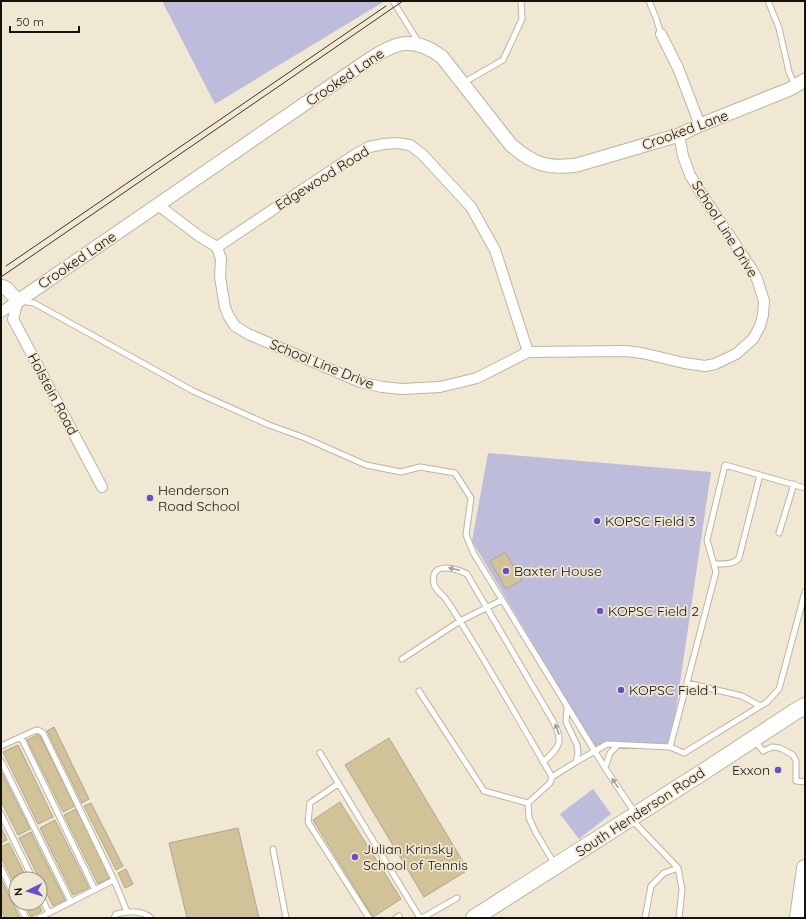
<svg xmlns="http://www.w3.org/2000/svg" width="806" height="919" viewBox="0 0 806 919" font-family="Quicksand,sans-serif">
<style>
.green{fill:#bdbcda}
.building{fill:#d1c298;stroke:#aea692}
.lines{fill:none;stroke-linecap:round;stroke-linejoin:round}
.service-casing{stroke:#bcb5a1;stroke-width:7}
.minor-casing{stroke:#bcb5a1;stroke-width:12}
.tertiary-casing{stroke:#bcb5a1;stroke-width:15}
.primary-casing{stroke:#bcb5a1;stroke-width:18}
.service{stroke:#fff;stroke-width:5}
.minor{stroke:#fff;stroke-width:10}
.tertiary{stroke:#fff;stroke-width:13}
.primary{stroke:#fff;stroke-width:16}
.tram{stroke:#3a362d;stroke-width:1}
.oneway{fill:#a1a09d}
.poi-dot{fill:#664fc9;stroke:#f0e8d3;stroke-width:1.5}
.labels{text-anchor:middle;dominant-baseline:central;stroke-width:3.5;stroke-linejoin:round;paint-order:stroke}
.street-label{font-size:14px;fill:#15120b;stroke:#f0e8d3}
.poi-label{font-size:14px;fill:#15120b;stroke:#f0e8d3;text-anchor:start}
</style>
<rect width="100%" height="100%" fill="#f0e8d3"/>
<path class="green" d="M162,1H385L215,104Z
M488,453L711,472L671,744L595,748L472,541Z
M593,789L611,814L579,839L560,814Z"/>
<path class="building" d="M505,552L522,580L506,589L490,561Z
M54,727L89,799L82,803L47,731Z
M39,734L75,806L63,812L27,740Z
M389,738L468,870L424,897L345,765Z
M18,745L53,817L38,824L3,752Z
M1,771L30,829L18,835L1,801Z
M340,802L401,899L373,917L313,820Z
M91,803L123,866L116,870L84,806Z
M76,809L110,878L98,884L64,815Z
M55,820L89,888L73,895L40,828Z
M1,827L7,840L1,843Z
M238,828L259,918H187L169,843Z
M31,832L65,900L53,906L19,838Z
M9,843L27,879H16V887L1,857V847Z
M126,869L133,884L125,888L118,873Z
M1,879L20,918H5L1,909Z
M24,903H38L42,911L31,917Z"/>
<g class="lines">
<defs>
<path id="service" d="M393,1L419,43
M649,1L656,18L661,34
M768,1L779,28L789,72L795,85
M463,83L503,60L522,19L521,1
M21,301L34,303L193,391L269,425L305,438L366,465L401,472L420,467L455,473L471,498L466,535L474,554L605,768L635,813
M779,533L794,484
M714,564C722,564 734,565 739,558L760,475
M402,659L460,621L502,600
M687,683L742,696L760,706
M419,691L484,791L528,803L529,818L536,833L554,863
M21,737L95,890
M754,740L763,751L772,747L780,748L793,755L796,761V781L805,782
M1,746L34,731L38,730L43,733L114,880L127,912
M670,747L684,753L767,702L779,689L805,592
M320,753L420,918
M1,761L71,902
M576,762L607,744L670,747L716,572L707,540L725,465L805,488
M605,768L610,753L618,745
M552,777L576,762L578,753L577,745L566,722L567,707
M338,784L310,803L308,822L369,918
M528,803L550,783L552,777C522,725 492,672 460,621C455,613 450,605 445,598C441,593 435,590 434,584C429,561 455,568 467,574L553,721C564,742 560,747 543,762
M1,814L33,879
M632,820L678,868L682,889L679,918
M273,849L286,918
M1,868L16,899
M40,894L49,913
M18,903L26,918
M39,918L114,880
M114,918L116,914C127,912 142,909 151,918
M396,918L399,916
M422,918L457,898
M645,918L651,886L664,873L678,868"/>
<path id="minor" d="M661,34L678,68L700,125
M158,205L199,236L217,247L221,259L220,277L225,307L228,315L235,326L248,334L360,382L382,387L402,389L440,387L477,378L528,352L625,351L642,353L684,363L705,366L715,364L736,354L753,339L760,326L763,315L764,301L757,279L751,268L699,190L690,175L683,156L679,135
M217,247L356,154L369,147L384,144L397,143L410,145L422,154L471,207L495,250L528,352
M18,301L13,319L102,487
M1,312L18,301"/>
<path id="tertiary" d="M1,286L6,288L18,301L367,61C395,42 413,35 442,57L511,145C533,164 547,169 577,165L679,135L700,125L790,89L805,80"/>
<path id="primary" d="M474,918L706,770L796,711L805,706
M798,918L805,868"/>
</defs>
<use href="#service" class="service-casing"/>
<use href="#minor" class="minor-casing"/>
<use href="#tertiary" class="tertiary-casing"/>
<use href="#primary" class="primary-casing"/>
<use href="#service" class="service"/>
<use href="#minor" class="minor"/>
<use href="#tertiary" class="tertiary"/>
<use href="#primary" class="primary"/>
<path class="tram" d="M6,266L386,6
M1,277L403,1"/>
</g>
<defs><path id="oneway-solid" d="M-6-.8H1V-3.2L6.5 0L1 3.2V.8H-6Z"/></defs>
<g class="oneway">
<use href="#oneway-solid" transform="translate(454 569) rotate(-167)"/>
<use href="#oneway-solid" transform="translate(557 729) rotate(-110)"/>
<use href="#oneway-solid" transform="translate(615 783) rotate(-124)"/>
</g>
<g class="poi-dot">
<circle cx="150" cy="498" r="4"/>
<circle cx="597" cy="521" r="4"/>
<circle cx="506" cy="571" r="4"/>
<circle cx="600" cy="611" r="4"/>
<circle cx="621" cy="690" r="4"/>
<circle cx="778" cy="770" r="4"/>
<circle cx="355" cy="857" r="4"/>
</g>
<g class="labels">
<g class="street-label">
<text transform="translate(345 77) rotate(-34)">Crooked Lane</text>
<text transform="translate(685 130) rotate(-20)">Crooked Lane</text>
<text transform="translate(322 178) rotate(-32)">Edgewood Road</text>
<text transform="translate(725 229) rotate(58)">School Line Drive</text>
<text transform="translate(77 260) rotate(-34)">Crooked Lane</text>
<text transform="translate(322 364) rotate(22)">School Line Drive</text>
<text transform="translate(53 394) rotate(62)">Holstein Road</text>
<text transform="translate(640 812) rotate(-33)">South Henderson Road</text>
</g>
<g class="poi-label">
<text x="158" y="490">Henderson<tspan x="158" dy="16">Road School</tspan></text>
<text x="605" y="521">KOPSC Field 3</text>
<text x="514" y="571">Baxter House</text>
<text x="608" y="611">KOPSC Field 2</text>
<text x="629" y="690">KOPSC Field 1</text>
<text x="770" y="770" text-anchor="end">Exxon</text>
<text x="363" y="849">Julian Krinsky<tspan x="363" dy="16">School of Tennis</tspan></text>
</g>
</g>
<rect width="806" height="919" fill="none" stroke="#15120b" stroke-width="4"/>
<g transform="translate(28 891) rotate(265)"><circle r="19" fill="#f0e8d3" stroke="#989283"/>
<path d="M0-3L7 15L0 10L-7 15Z" fill="#664fc9"/>
<text y="-6" font-size="11" font-weight="bold" text-anchor="middle" fill="#15120b">N</text>
</g>
<path d="M10 26v6h69v-6" fill="none" stroke="#15120b" stroke-width="2"/>
<text x="16" y="26" font-size="12" fill="#15120b" stroke="#f0e8d3" stroke-width="3" paint-order="stroke">50 m</text>
</svg>
